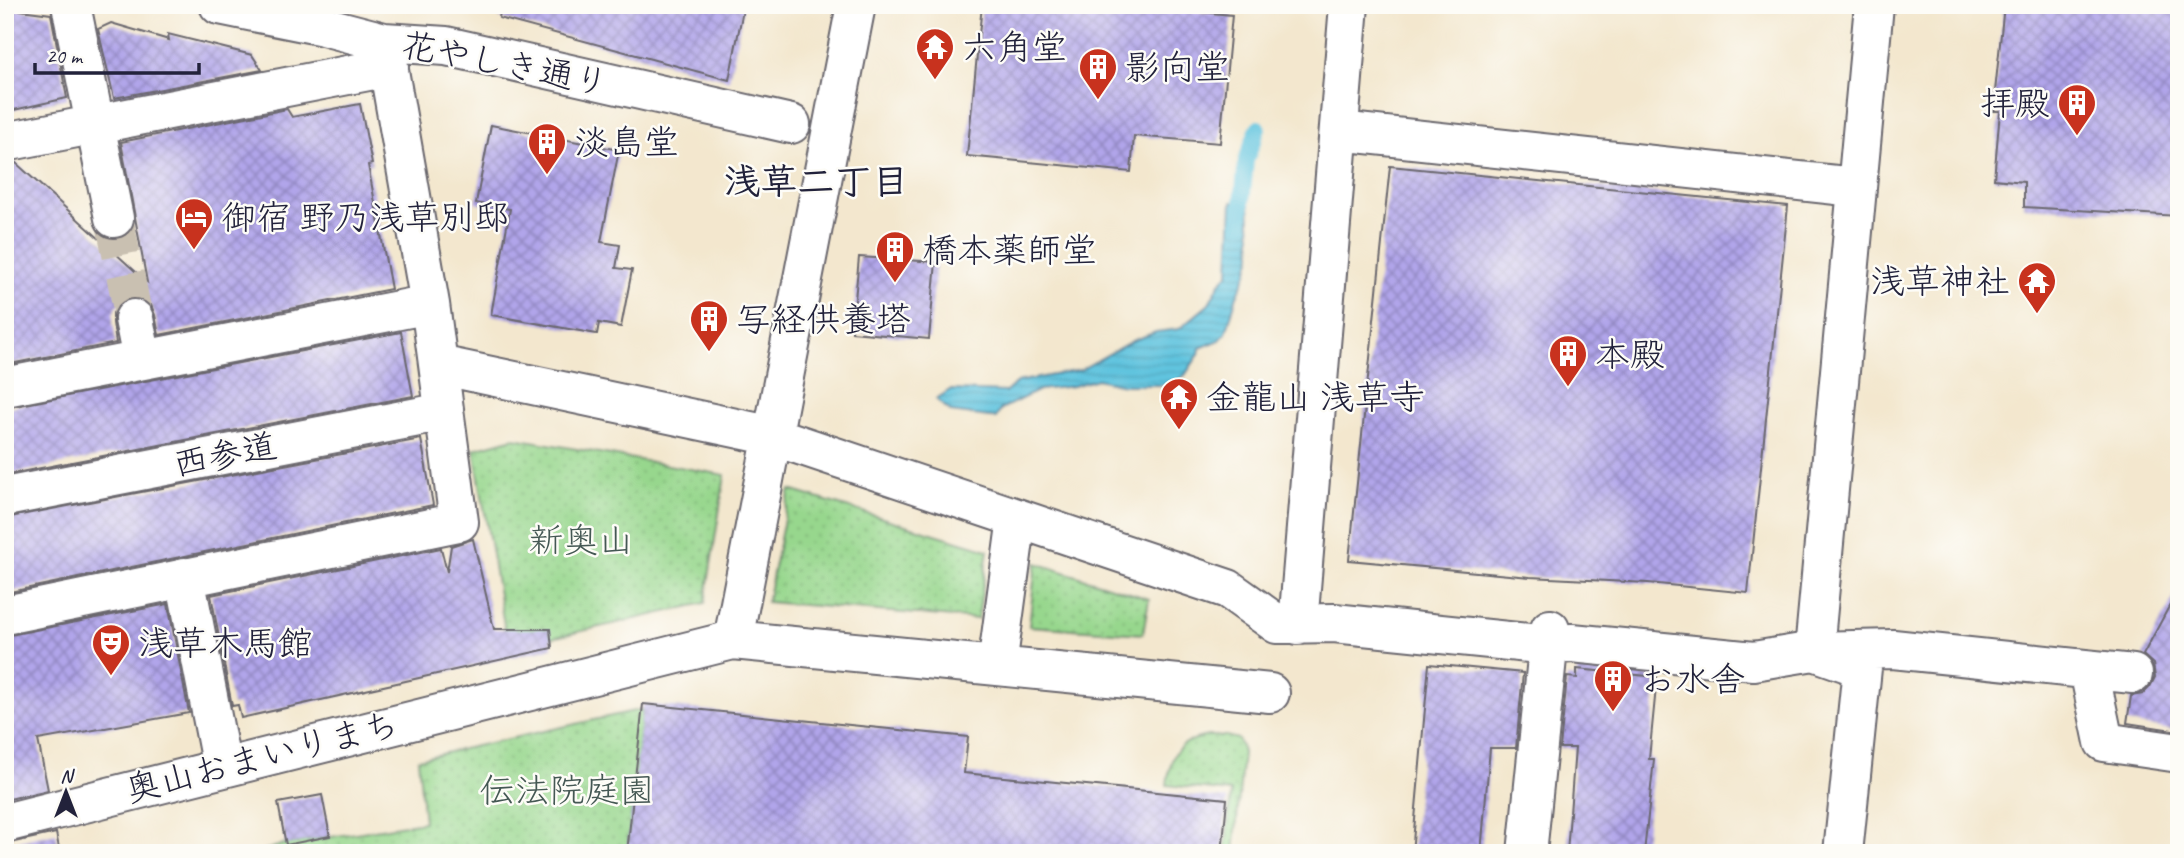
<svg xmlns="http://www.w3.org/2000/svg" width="2184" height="858" viewBox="0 0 2184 858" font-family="Caveat,'Klee One',sans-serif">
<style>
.garden{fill:url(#garden-dots);stroke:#5c7c64;stroke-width:2}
.water{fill:url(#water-rules);stroke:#42738d;stroke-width:2}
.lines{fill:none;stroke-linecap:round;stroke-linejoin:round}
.stream{stroke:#61c4df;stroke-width:16}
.building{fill:url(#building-cross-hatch)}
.street-tunnel{stroke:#c9c0b1;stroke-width:38;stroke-dasharray:38 19;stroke-linecap:butt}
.street-casing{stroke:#6b676e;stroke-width:42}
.street{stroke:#fff;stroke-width:38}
.labels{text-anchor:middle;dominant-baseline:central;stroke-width:5;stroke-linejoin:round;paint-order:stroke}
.poi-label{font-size:35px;fill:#22223b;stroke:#fdfcf7;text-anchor:start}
.street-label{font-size:35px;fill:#22223b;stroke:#fdfcf7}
.park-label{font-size:35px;fill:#455854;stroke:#fdfcf7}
.neighbourhood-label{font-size:37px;font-weight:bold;fill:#22223b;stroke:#fdfcf7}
</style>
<defs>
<pattern id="garden-dots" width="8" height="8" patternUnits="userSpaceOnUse" patternTransform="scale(1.75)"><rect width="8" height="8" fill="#97d78d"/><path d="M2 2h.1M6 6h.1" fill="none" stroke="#82b87b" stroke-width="1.8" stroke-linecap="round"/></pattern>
<pattern id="water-rules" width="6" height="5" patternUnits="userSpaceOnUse" patternTransform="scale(1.75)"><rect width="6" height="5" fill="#61c4df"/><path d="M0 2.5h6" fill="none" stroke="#54a8c0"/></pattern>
<pattern id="building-cross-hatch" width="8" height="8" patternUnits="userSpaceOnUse" patternTransform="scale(1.75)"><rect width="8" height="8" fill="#b1a5ea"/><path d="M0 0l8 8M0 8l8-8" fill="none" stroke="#9086bf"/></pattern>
</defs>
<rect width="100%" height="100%" fill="#fdfcf7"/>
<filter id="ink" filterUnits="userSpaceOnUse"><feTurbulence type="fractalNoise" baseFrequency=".0143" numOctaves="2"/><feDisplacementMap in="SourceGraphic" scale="14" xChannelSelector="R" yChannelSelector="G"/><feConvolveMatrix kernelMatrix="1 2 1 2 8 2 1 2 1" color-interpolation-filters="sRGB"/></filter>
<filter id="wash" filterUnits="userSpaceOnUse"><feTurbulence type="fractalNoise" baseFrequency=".00686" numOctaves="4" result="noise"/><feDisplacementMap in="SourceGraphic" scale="28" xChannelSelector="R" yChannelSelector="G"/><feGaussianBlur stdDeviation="1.57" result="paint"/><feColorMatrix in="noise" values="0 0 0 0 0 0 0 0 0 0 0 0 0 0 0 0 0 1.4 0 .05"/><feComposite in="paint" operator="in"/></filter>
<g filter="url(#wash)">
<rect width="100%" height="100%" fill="#f3e7ce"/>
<path class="garden" d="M514,438L725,475L705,603L508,648L474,449Z
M790,490L988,550L978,619L767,602Z
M1036,563L1149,599L1143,634L1029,626Z
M643,709L627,853H257L281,845L424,822L418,759Z
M1208,736H1226L1238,739L1243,752L1234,853H1225L1231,792L1167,785C1171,753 1176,742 1208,736Z"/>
<path class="water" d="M1232,202L1249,205L1252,256L1246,276L1236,298L1226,333L1220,340L1200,348L1199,354L1185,375L1170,385H1124L1097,379L1073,386L1039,390L1001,409L996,418L951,412L936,399L950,390L1006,392L1017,382L1080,370L1132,341L1156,332L1179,329L1208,305L1220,283L1229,273Z"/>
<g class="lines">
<path class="stream" d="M1240,224L1246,160L1258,128"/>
</g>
<g id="blocks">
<path class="building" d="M501,5H744L729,80L499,18Z
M982,5H1126L1232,15L1220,143L1134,136L1131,172L967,156Z
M2004,5H2179V216L2024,207V182L1994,179L2000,111H1993Z
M5,8L51,14L67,98L5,112Z
M111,23L169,40L168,34L252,55L262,70L114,98L98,29Z
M360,104L372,164L368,165L391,289L159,335L155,315L151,305L142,299L130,297L119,303L113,313V323L116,343L5,365V163L15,162L147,282L121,142L287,109L292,117Z
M491,125L619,150L601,242L620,245L616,268L632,270L621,327L599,323L597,334L491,315L510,209L476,203Z
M1390,166L1788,206L1748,593L1648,583L1530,577L1349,560Z
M859,257L936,262L929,339L852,332Z
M401,332L413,396L5,475V408Z
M421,439L433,505L5,593V518Z
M473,539L494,629H550L552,648L241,718L238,705L232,706L211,595L441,548L447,572L451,546Z
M2179,588V731L2127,723L2131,696L2143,694L2150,687L2155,677L2153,664L2143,655Z
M168,604L189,713L38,740L48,790L5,800V636Z
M1429,664L1523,673L1516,748H1490L1481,853H1412Z
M1577,669L1657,677L1649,759H1654L1644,853H1567L1575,748H1560L1567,677L1577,678Z
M643,704L968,737L964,773L1227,799L1222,853H627Z
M322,795L330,836L286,845L278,803Z
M56,833L60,853H5V844Z"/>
</g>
</g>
<g filter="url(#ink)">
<use href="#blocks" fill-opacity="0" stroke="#6b676e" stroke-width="2"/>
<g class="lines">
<path class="street-tunnel" d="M114,218L134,319"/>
<defs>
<path id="street" d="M71,5L114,218
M219,5L323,26L384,42L446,46L791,124
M1339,131L1855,187
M5,142L389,67
M134,319L142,360
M439,365L773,436L1228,589L1277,624L1334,623L1548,645L1572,643L1754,661L1814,651L1893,649L2133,674
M5,387L430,304
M5,497L444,412
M185,577L222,768
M5,615L459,522L430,304L384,42
M1298,625L1349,5
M733,640L856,5
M997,666L1017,518
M2089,670L2104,742L2179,753
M5,823L733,640L1270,693
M1527,853L1550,629
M1843,853L1862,668L1814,651C1836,436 1852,220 1874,5"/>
</defs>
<use href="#street" class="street-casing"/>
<use href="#street" class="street"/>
</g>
</g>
<defs>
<symbol id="temple-pin" viewBox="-11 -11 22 30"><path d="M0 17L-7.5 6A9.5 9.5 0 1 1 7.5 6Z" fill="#c8321e" stroke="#fdfcf7"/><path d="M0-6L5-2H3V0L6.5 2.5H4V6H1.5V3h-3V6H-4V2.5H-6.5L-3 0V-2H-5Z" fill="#fff"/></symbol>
<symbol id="building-pin" viewBox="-11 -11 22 30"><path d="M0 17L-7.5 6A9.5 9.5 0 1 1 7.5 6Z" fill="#c8321e" stroke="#fdfcf7"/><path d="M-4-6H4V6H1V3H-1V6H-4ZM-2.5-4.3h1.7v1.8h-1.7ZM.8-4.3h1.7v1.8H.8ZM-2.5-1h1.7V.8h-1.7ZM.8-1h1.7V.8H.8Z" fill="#fff"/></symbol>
<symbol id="hotel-pin" viewBox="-11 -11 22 30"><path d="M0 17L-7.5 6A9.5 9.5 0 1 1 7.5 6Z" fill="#c8321e" stroke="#fdfcf7"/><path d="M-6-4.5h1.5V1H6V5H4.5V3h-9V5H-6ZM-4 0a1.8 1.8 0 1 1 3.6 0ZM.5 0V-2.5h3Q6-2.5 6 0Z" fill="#fff"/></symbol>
<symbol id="theatre-pin" viewBox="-11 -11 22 30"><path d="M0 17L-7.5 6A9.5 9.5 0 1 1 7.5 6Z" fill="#c8321e" stroke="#fdfcf7"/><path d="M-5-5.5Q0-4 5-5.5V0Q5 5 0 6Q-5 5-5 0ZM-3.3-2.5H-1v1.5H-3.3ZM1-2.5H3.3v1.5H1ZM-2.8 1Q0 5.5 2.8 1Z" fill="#fff"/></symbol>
</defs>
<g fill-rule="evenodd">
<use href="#temple-pin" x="913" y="25" width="44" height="60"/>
<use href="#building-pin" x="1076" y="45" width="44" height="60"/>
<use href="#building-pin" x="2055" y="81" width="44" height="60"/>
<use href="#building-pin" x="525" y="120" width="44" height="60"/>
<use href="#hotel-pin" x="172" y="195" width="44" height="60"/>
<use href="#building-pin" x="873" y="228" width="44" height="60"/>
<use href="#temple-pin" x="2015" y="259" width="44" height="60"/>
<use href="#building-pin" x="687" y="297" width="44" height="60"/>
<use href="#building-pin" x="1546" y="332" width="44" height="60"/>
<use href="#temple-pin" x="1157" y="375" width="44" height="60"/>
<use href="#theatre-pin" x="89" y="621" width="44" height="60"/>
<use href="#building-pin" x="1591" y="657" width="44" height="60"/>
</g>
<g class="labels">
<g class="poi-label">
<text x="962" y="47">六角堂</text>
<text x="1125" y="67">影向堂</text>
<text x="2050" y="103" text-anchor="end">拝殿</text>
<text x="574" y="142">淡島堂</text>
<text x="221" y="217">御宿 野乃浅草別邸</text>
<text x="922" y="250">橋本薬師堂</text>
<text x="2010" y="281" text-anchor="end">浅草神社</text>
<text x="736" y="319">写経供養塔</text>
<text x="1595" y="354">本殿</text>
<text x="1206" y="397">金龍山 浅草寺</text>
<text x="138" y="643">浅草木馬館</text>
<text x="1640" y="679">お水舎</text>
</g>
<g class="street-label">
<text transform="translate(505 64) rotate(11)">花やしき通り</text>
<text transform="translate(225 455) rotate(-11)">西参道</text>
<text transform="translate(262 757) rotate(-14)">奥山おまいりまち</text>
</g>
<g class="park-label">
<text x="581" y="540">新奥山</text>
<text x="567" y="790">伝法院庭園</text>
</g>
<g class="neighbourhood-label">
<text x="816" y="181">浅草二丁目</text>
</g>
</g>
<rect width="2184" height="858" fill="none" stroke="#fdfcf7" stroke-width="28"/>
<g transform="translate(66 792)" stroke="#fdfcf7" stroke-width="5" paint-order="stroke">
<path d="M0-5L12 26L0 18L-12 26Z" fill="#22223b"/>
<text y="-10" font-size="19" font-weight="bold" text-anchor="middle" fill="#22223b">N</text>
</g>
<path d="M35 63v10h164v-10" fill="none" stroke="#22223b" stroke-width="3.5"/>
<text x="46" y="63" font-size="21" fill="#22223b" stroke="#fdfcf7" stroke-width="5" paint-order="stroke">20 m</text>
</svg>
